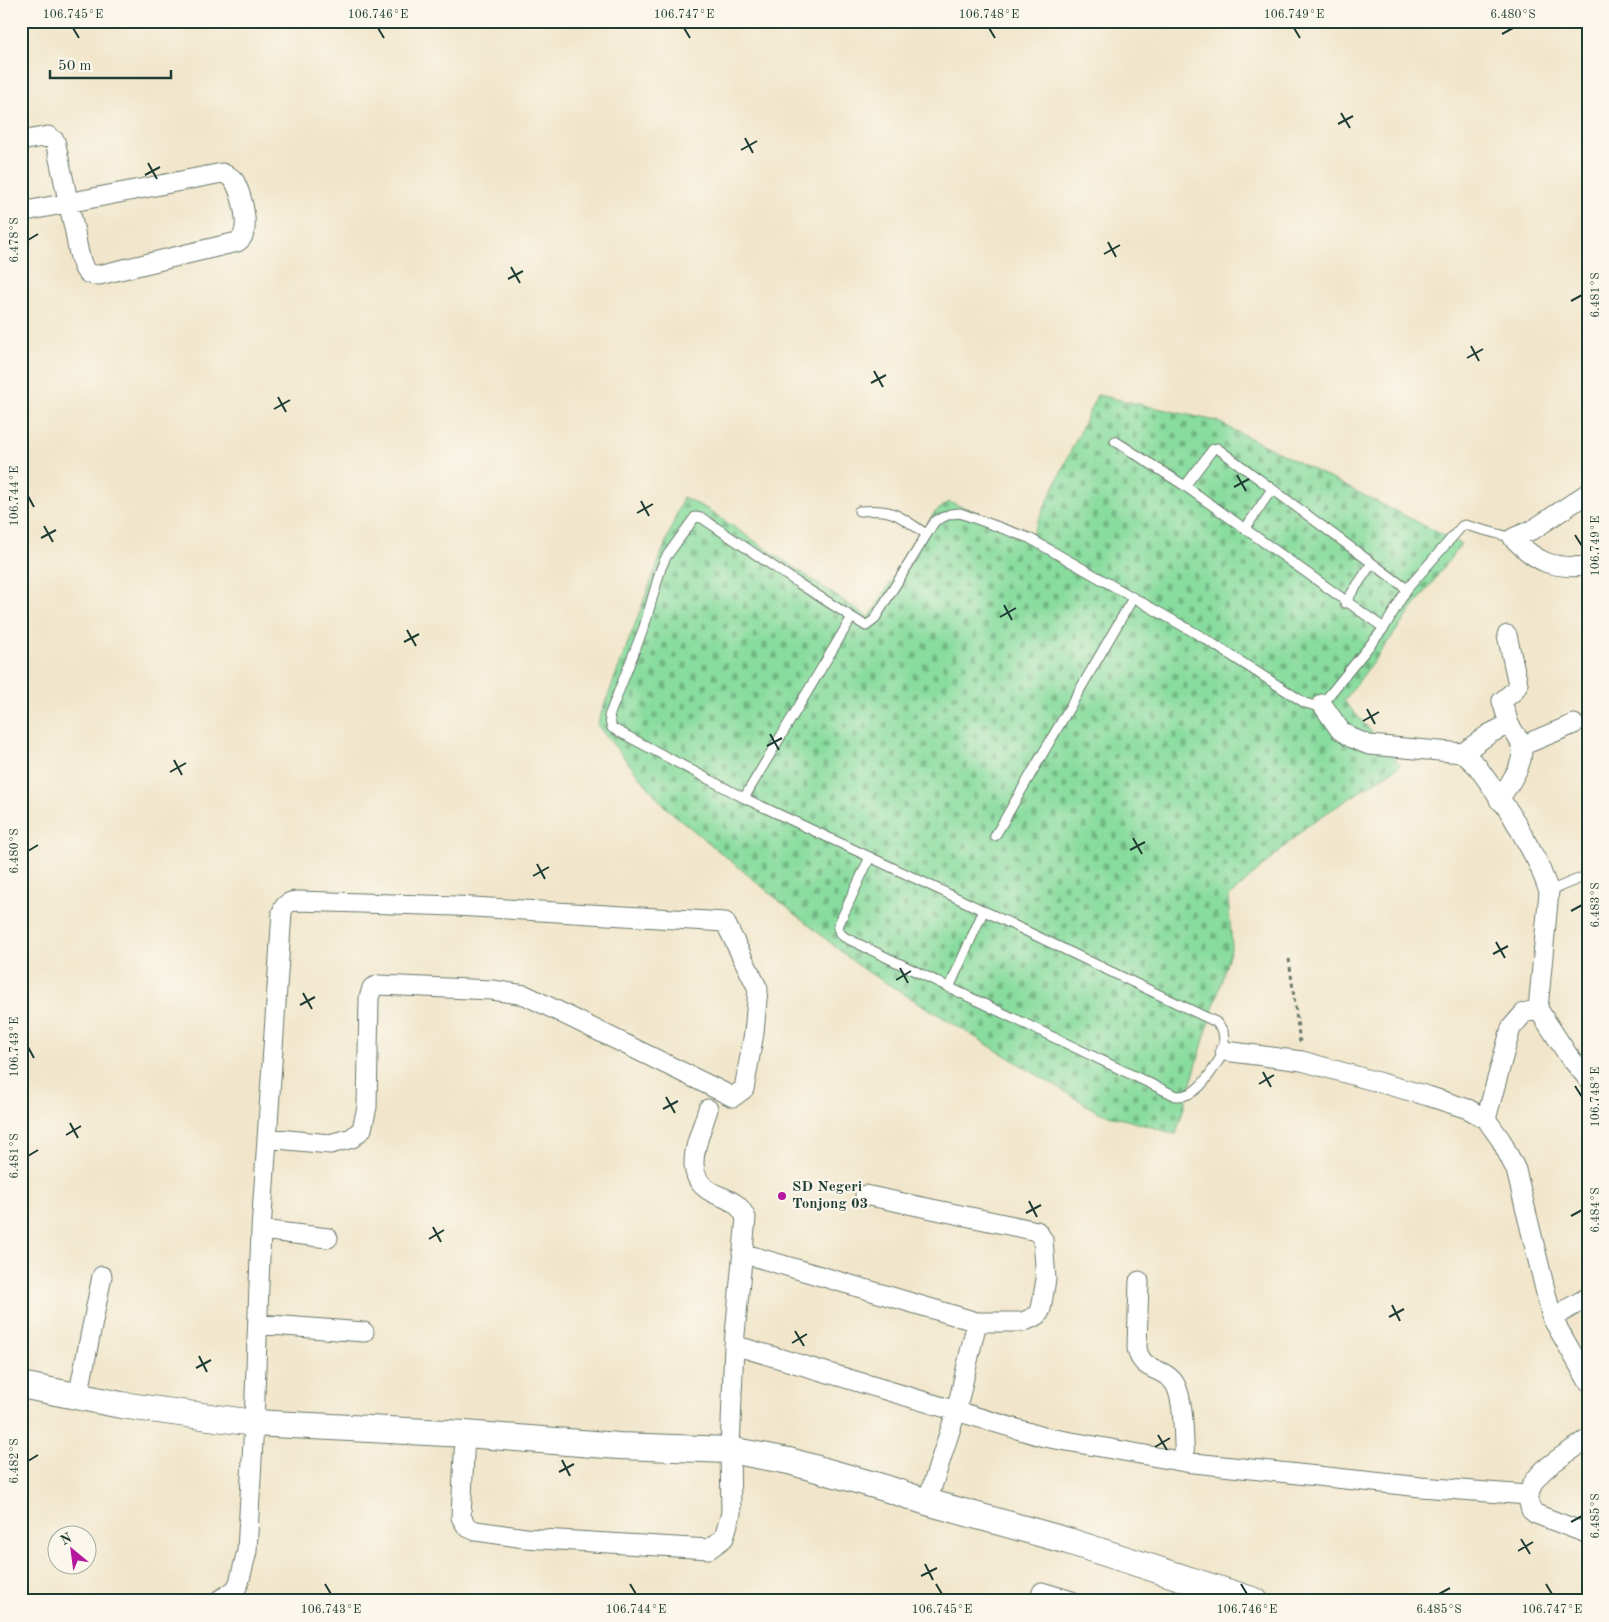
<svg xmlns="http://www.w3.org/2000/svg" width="1609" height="1622" viewBox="0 0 1609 1622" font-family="'Old Standard TT',serif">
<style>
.cemetery{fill:url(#cemetery-stones);stroke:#548c69}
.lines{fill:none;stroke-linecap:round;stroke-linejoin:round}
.lane-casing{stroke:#687869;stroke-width:11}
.street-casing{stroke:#687869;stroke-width:21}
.secondary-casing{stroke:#687869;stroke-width:28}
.path{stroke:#687869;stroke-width:3;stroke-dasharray:4 4;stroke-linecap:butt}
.lane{stroke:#fff;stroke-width:9}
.street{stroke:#fff;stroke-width:19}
.secondary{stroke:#fff;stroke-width:26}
.ticks{fill:none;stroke:#1f3d34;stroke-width:2}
.poi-dot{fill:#b5179e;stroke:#fbf7ec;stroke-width:2}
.labels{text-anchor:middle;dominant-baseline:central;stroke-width:4;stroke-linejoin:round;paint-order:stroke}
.poi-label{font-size:15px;font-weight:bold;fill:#1f3d34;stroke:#fbf7ec;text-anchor:start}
.neatline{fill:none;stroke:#1f3d34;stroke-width:2}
.ticks-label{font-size:12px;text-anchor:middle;fill:#1f3d34}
</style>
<defs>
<pattern id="cemetery-stones" width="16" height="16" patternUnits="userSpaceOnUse" patternTransform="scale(1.25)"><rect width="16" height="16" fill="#88dc9e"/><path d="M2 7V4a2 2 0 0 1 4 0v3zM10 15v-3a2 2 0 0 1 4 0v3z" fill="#6fb482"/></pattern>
</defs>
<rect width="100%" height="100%" fill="#fbf7ec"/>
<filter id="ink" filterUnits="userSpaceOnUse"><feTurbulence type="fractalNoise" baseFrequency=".02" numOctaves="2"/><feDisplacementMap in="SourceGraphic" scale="10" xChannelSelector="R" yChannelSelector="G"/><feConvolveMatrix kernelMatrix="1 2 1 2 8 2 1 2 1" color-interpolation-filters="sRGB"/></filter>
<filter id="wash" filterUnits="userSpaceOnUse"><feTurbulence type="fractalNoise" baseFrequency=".0096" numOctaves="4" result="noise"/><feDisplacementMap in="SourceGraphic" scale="20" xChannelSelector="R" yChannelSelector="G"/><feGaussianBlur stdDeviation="1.12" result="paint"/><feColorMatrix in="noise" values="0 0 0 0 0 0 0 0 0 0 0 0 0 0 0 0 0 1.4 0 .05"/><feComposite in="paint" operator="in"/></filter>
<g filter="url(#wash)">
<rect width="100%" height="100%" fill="#f1e6cb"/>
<path class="cemetery" d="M1097,395L1216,421L1461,544L1344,701L1401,765L1308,825L1228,898L1232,945L1176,1134L1098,1112L860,967L665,807L597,725L683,497L707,509L869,618L934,513L949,502L1032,534Z"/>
</g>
<g filter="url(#ink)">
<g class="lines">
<defs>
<path id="lane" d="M1115,441L1185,486L1384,628
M1185,486L1213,449L1217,448L1407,589
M859,511C894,508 898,515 926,534
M1245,529L1272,489
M1345,603L1372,563
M744,798L852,617
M995,836L1133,598
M870,857L838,926L840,933L844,937L1176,1096C1200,1098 1212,1069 1225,1051L1223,1031L1216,1022L957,898L744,798L612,728L609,716L644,627L661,568L666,557L695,517L702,518L798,583L866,626L874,620L935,521L950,514L960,513L1029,538L1204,638L1305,703L1316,706L1322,704L1384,628L1407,589L1462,526L1465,525L1513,538
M1549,891L1588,875
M949,988L983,912"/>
<path id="street" d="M21,141L48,136L55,141C62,171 68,202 75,232C77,244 79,260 85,270C88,275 94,275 99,275L237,242C253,234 242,196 235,182C232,177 227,175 222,173L21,212
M1588,493L1534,529L1513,538C1537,563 1553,569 1588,566
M1507,635L1518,684L1514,691L1502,701L1509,724
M1322,704L1340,730L1352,738L1369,745L1463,753L1477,766L1511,814L1538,863L1549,891L1538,1009L1524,1013L1511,1028L1486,1119
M1521,746L1574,724
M1463,753L1489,734L1509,724C1512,730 1519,738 1521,745C1526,764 1508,785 1499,800
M1538,1009L1568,1055L1588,1079
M1225,1051L1302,1061L1428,1096L1468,1109L1486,1119L1501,1140L1516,1170L1552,1318
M261,1230L328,1238
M742,1253L977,1322H1023L1038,1315L1041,1309L1046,1279L1043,1240L1037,1231L865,1195
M1139,1281L1137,1348C1141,1373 1164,1366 1175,1384C1185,1402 1183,1441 1185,1462
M1588,1297L1552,1318L1588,1381
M258,1324L364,1332
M734,1345L1044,1437L1185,1462L1421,1487L1528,1495
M78,1397L102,1276
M465,1434L461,1517L467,1527L476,1531L525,1538L709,1549L724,1538L731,1513L730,1450L734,1345L746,1218C740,1205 733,1201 720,1196C677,1180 698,1142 708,1109
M1588,1439C1565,1456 1518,1476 1531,1510L1536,1514L1588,1534
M927,1502L956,1412L977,1322
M1042,1592L1072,1601
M218,1601L235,1590L239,1583L247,1551L254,1423L261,1230L282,912C284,904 290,901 298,901L456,906L725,922L758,989L754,1033L744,1089L733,1097L525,995L492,990L379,985L372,988L369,998L367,1107L362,1129L352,1138L330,1144L267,1138"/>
<path id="secondary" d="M21,1385L121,1405L254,1423L465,1434L619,1446L730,1450L789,1461L885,1488L927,1502L1068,1541L1255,1601"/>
</defs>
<use href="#lane" class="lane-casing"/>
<use href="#street" class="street-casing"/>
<use href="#secondary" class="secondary-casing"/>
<path class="path" d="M1289,959L1300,1043"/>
<use href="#lane" class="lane"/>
<use href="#street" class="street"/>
<use href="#secondary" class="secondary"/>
</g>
</g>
<path class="ticks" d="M73,28L79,38M378,28L384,38M684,28L690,38M989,28L995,38M1294,28L1300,38M1502,34L1513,28M1341,113L1350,128M1338,124L1353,116M745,138L753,153M741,150L757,141M148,163L157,179M145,175L160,167M28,240L38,234M1108,242L1116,257M1104,254L1120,245M511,267L520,283M508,279L523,271M1571,301L1582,295M1471,346L1479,361M1467,358L1483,349M874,371L883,387M871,383L886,375M278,397L286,412M274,409L290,400M1237,475L1246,491M1234,487L1249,479M28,496L34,507M641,501L649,516M637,513L653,504M44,526L53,542M1575,535L1582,546M41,538L56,530M1004,605L1012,620M1000,617L1016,608M407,630L416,646M404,642L419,634M1367,709L1375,724M1363,721L1379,712M770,734L779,750M767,746L782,738M174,760L182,775M170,772L186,763M1133,838L1142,854M1130,850L1145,842M28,851L38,845M537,864L545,879M533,876L549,867M1571,911L1582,905M1496,942L1505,958M1493,954L1508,946M900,968L908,983M896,980L911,971M303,993L312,1009M300,1005L315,997M28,1047L34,1058M1263,1072L1271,1087M1259,1084L1274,1075M1575,1086L1582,1097M666,1097L675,1113M663,1109L678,1101M70,1123L78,1138M66,1135L81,1126M28,1156L38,1150M1029,1201L1037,1217M1026,1213L1041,1205M1571,1216L1582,1210M433,1227L441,1242M429,1239L444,1230M1392,1305L1400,1321M1389,1317L1404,1309M795,1331L804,1346M792,1343L807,1334M199,1356L207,1372M196,1368L211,1360M1158,1435L1167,1450M1155,1447L1170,1438M562,1460L570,1476M28,1461L38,1455M559,1472L574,1464M1571,1522L1582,1516M1521,1539L1530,1554M1518,1551L1533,1542M925,1564L933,1580M921,1576L937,1568M325,1584L331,1594M630,1584L636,1594M936,1584L942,1594M1241,1584L1247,1594M1546,1584L1552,1594M1439,1594L1450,1588"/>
<circle class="poi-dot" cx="782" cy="1196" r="5"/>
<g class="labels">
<g class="poi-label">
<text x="792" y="1187">SD Negeri<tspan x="792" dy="17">Tonjong 03</tspan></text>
</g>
</g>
<rect width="1609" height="1622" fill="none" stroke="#fbf7ec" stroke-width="55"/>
<g transform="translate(72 1550) rotate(331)"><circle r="24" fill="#fbf7ec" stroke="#a3ada2"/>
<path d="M0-4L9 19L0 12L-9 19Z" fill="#b5179e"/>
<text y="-8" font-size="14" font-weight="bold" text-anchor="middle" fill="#1f3d34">N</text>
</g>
<path d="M50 70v8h121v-8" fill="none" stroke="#1f3d34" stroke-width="2.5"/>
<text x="58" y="70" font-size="15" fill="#1f3d34" stroke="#fbf7ec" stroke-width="4" paint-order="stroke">50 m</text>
<rect x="28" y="28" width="1554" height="1566" class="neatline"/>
<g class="ticks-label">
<text x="73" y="18">106.745°E</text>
<text x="378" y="18">106.746°E</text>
<text x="684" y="18">106.747°E</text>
<text x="989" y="18">106.748°E</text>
<text x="1294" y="18">106.749°E</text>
<text x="1513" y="18">6.480°S</text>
<text transform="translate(14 240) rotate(-90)" y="4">6.478°S</text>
<text transform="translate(1595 295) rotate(-90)" y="4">6.481°S</text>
<text transform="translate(14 496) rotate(-90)" y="4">106.744°E</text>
<text transform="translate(1595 546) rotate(-90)" y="4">106.749°E</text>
<text transform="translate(14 851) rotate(-90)" y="4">6.480°S</text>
<text transform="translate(1595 905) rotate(-90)" y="4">6.483°S</text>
<text transform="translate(14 1047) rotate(-90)" y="4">106.743°E</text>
<text transform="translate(1595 1097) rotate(-90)" y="4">106.748°E</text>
<text transform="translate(14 1156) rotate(-90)" y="4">6.481°S</text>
<text transform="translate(1595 1210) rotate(-90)" y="4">6.484°S</text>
<text transform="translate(14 1461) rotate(-90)" y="4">6.482°S</text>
<text transform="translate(1595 1516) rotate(-90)" y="4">6.485°S</text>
<text x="331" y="1613">106.743°E</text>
<text x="636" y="1613">106.744°E</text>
<text x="942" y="1613">106.745°E</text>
<text x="1247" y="1613">106.746°E</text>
<text x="1439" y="1613">6.485°S</text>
<text x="1552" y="1613">106.747°E</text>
</g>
</svg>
